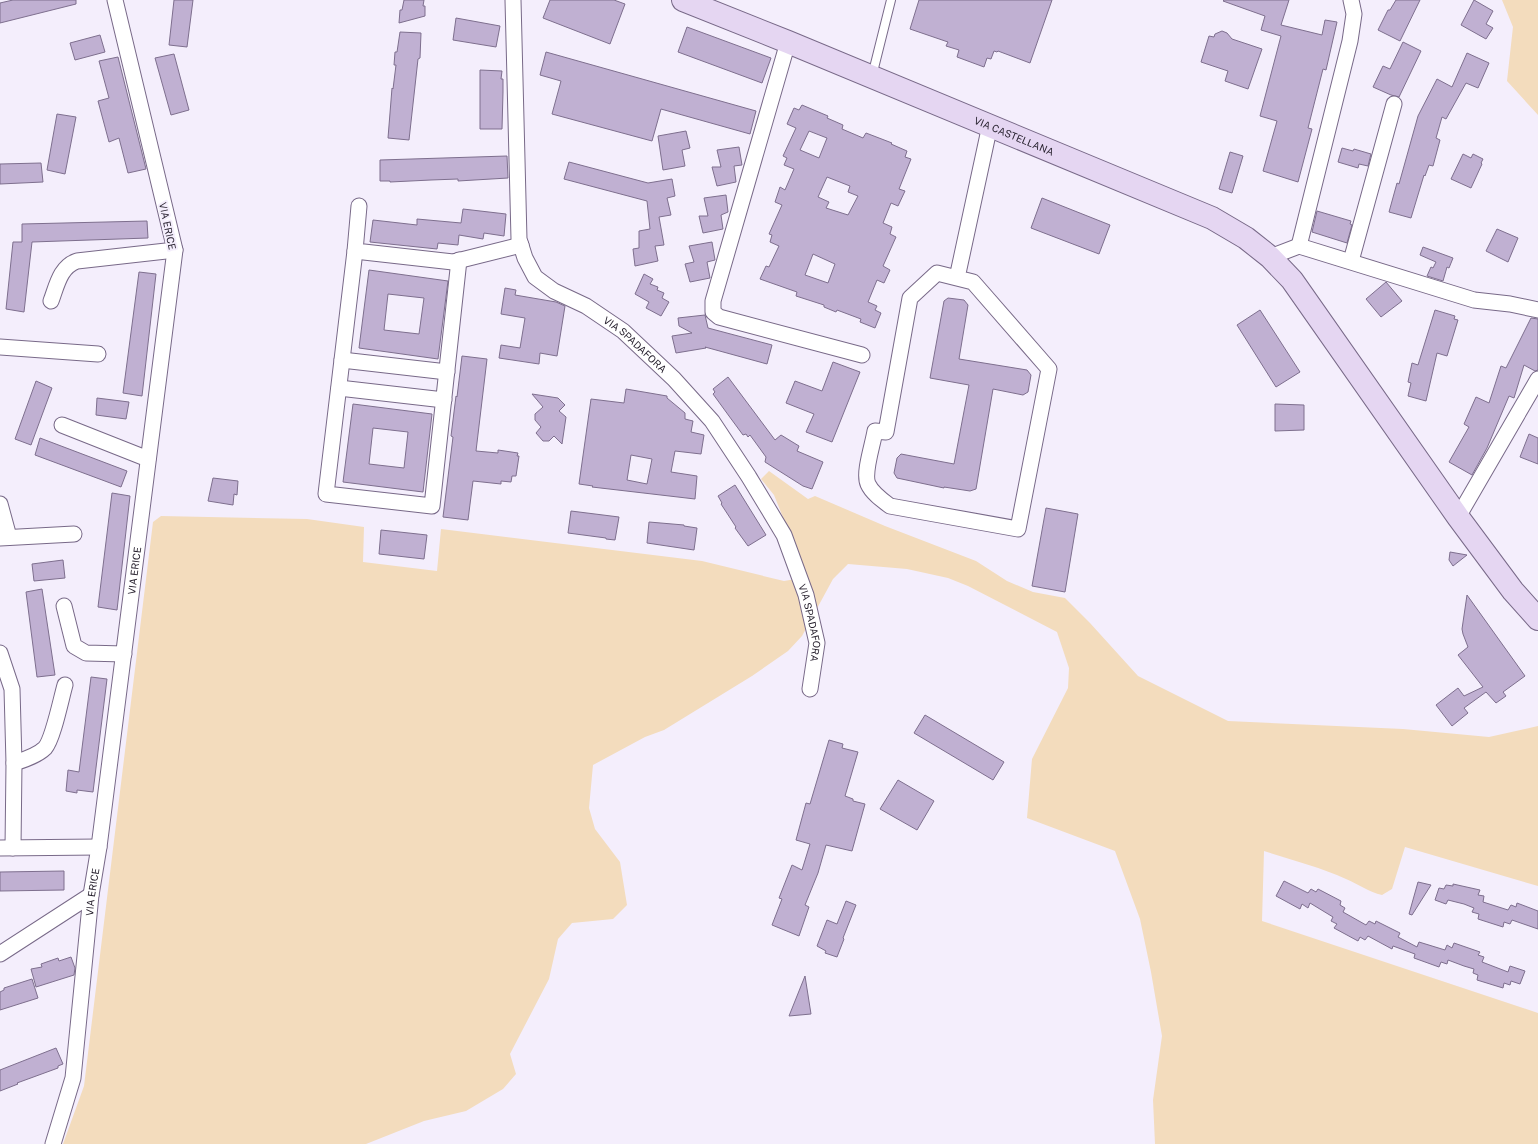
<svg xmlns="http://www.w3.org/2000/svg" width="1538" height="1144" viewBox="0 0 1538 1144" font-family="'Public Sans',sans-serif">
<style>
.green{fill:#f3dcbd}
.building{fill:#c0b0d2;stroke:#7e6f8e;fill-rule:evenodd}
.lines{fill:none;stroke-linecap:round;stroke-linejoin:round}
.service-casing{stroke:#786988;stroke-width:10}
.minor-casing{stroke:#786988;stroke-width:17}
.secondary-casing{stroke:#786988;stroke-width:24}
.service{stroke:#fff;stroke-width:8}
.minor{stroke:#fff;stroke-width:15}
.secondary{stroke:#e5d6f2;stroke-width:22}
.labels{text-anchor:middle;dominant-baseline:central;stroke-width:4;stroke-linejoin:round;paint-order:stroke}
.street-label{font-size:10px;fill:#27212e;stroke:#f4eefc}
</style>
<rect width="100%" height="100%" fill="#f4eefc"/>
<path class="green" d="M1502,0H1538V115L1507,81L1513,27Z
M769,471L808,499L815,496L885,526L976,561L1007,581L1033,592L1065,598L1090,623L1138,676L1228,721L1403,729L1489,737L1538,726V886L1405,847L1392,889L1382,895C1369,892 1358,884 1346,879C1320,867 1292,860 1264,851L1262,921L1538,1013V1144H1155L1153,1100L1162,1036L1151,972L1140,919L1115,851L1027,818L1032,759L1068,688L1069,668L1057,632L968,586L948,578L907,569L848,564L833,579L802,636L788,651L752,676L664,730L645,737L593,765L589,808L595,829L620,862L627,905L613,919L572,923L558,939L549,979L510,1054L516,1074L503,1089L466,1111L424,1121L366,1144H63L84,1086L153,522L161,516L307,519L364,527L363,562L437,571L441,529L702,561L784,581L807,577L774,495L761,479Z"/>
<path class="building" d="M13,0H76V4L0,23V3Z
M174,0H193L187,47L169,45Z
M404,0H424L423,6H425V16L399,23L400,10H402Z
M550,0H614L625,4L610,44L543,18Z
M919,0H1052L1030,63L998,51L997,52L994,51L991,59L987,58L984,67L957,57L959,50L946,46L948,42L910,29Z
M1224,0H1289L1281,25L1322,35L1325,20L1337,22L1326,70L1323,69L1308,128L1312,129L1298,182L1263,171L1277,121L1260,116L1281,36L1261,30L1265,16L1223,1Z
M1396,0H1420L1400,41L1378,30L1388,10H1390Z
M1474,0L1493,11L1486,24L1493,28L1486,39L1461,25Z
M456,18L500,26L496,47L453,40Z
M687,27L771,58L762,83L678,52Z
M1222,31L1227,33L1232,39L1262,49L1248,89L1225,81L1228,71L1201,62L1209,36L1214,37L1215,34Z
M400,32L421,33L420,58L418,59L409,140L388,138L392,88L393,89L396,65H394L395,52H397Z
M100,35L105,52L75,60L70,43Z
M1403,42L1421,51L1399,97L1391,95L1373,87L1383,66L1390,69Z
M546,52L756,111L750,134L661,109L652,141L552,114L561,81L540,75Z
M1467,53L1489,63L1478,88L1466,83L1446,119L1442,117L1436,138L1440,140L1433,166L1429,165L1425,176L1424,175L1411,218L1389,212L1397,183L1399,184L1418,116L1437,79L1452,87Z
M174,54L189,110L171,115L155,58Z
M118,57L146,169L128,173L119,138L109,142L98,101L109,98L99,61Z
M480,70L502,71L501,79H503V92L502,129H480Z
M802,105L828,116L827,118L843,125L842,129L863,138L866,133L892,143L891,144L907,151L905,157L911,159L899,189L905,191L898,206L891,203L883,223L892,227L890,234L896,237L883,266L890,270L884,283L877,280L868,302L877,306L875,310L881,313L875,328L860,322L861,319L837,310L836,312L824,307V305L796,296L797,292L760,279L766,266L769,267L779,246L770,242L772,235L769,234L782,205L775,202L780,187L785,190L794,169L784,165L787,158L783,156L796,128L787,124L794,108L799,110ZM809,131L827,138L819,158L800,150ZM827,177L850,186L848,192L858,196L848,215L826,208L829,202L818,197ZM813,254L835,264L828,283L805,275Z
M57,114L76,117L65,174L47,170Z
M686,131L690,148L682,150L685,166L663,170L658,136Z
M739,147L742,165L734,166L736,182L717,186L712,167H721L717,150Z
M1342,148L1353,151L1354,149L1371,154L1368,166L1359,164L1358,168L1338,162Z
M1230,152L1243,156L1232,193L1219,189Z
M1463,154L1471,158L1473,154L1483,159L1481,163L1482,164L1471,188L1451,179Z
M507,156L508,178L458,181V179L431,180L390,182V181H380V160Z
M569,162L648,183L672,179L675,196L667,198L671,215L659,217L664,245L655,246L658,261L635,266L633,249L639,248V231L650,229L647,201L564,179Z
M41,163L43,182L0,184V164Z
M726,195L728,212L721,215L723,229L703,233L699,216H708L704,198Z
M1042,198L1110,225L1099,254L1031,228Z
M463,209L506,214L504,236L484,233L483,239L459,235L458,245L438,243L437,249L370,242L373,220L417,225V219L461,223Z
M1317,211L1351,221L1350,224L1352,225L1347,243L1312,232Z
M147,221L148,238L32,242L24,312L6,309L13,242H22V224Z
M1497,229L1518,238L1508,262L1486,251Z
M712,242L715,260L707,262L710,278L690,282L685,264L694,262L689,246Z
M1423,247L1453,258L1449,268L1447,267L1443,281L1427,276L1431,267L1433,268L1436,262L1420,255Z
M369,270L448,281L438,359L359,348ZM388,294L424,298L419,334L384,330Z
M139,272L156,274L142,396L123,393Z
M644,274L653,279L650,284L658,287L657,290L664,293L662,298L669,302L661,316L646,308L649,302L635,294Z
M1386,282L1402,301L1381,317L1366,299Z
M505,288L516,290L515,295L556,302L565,306L557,356L540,353L539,364L499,358L501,345L520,348L525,318L501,314Z
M948,298L964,300L968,305L959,359L1027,370L1031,375L1028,392L1023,395L993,389L976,489L970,491L944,487V488L897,478L894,473L897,458L901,454L954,464L969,385L930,378L944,301Z
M1260,310L1300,372L1276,387L1237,325Z
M1435,310L1455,316L1454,319L1458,320L1447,356L1437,353L1426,401L1408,396L1411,383L1408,382L1412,363L1418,365Z
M705,315L708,328L772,345L767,364L705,347L706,348L676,353L672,336L692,333L679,326L678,318Z
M1531,318L1538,319V370L1535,371L1524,365L1514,398L1509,396L1487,448L1472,475L1449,462L1469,427L1464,424L1476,397L1489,403L1501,366L1506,368Z
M462,356L487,359L476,451L498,453V450L518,453L517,456H519L516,476H512L511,482L501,481V484L473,481L468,520L443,517L453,437L451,436L456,396L457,397Z
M833,362L860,372L832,442L806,432L814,414L786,403L795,381L822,391Z
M728,377L775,440L781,435L799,446L797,451L823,462L812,489L803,486L765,462L766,457L750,435L748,437L746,434L743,435L729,416L713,394L715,392L713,389Z
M36,381L52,388L31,445L15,439Z
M626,389L667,396V398L685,413V419L693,421L691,432L704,435L701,454L675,451L671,472L697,476L695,499L592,487L593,486L579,484L591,399L624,403ZM631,455L652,459L647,484L627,480Z
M532,394L558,398L565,405L559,411L566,417L562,444L554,436L549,441H543L536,433L541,427L535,420V414L543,407Z
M97,398L129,402L126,419L96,415Z
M353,404L432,414L423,492L343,482ZM373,428L408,432L404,468L369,464Z
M1275,404L1304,405V430L1275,431Z
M1529,434L1538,438V464L1520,457Z
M40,438L127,471L121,487L35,455Z
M213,478L238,481L237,495L234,494L233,505L208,501Z
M735,485L766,535L748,546L735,528L736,527L721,504L722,503L718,496Z
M112,493L130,496L117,610L98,607Z
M1046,508L1078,514L1065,592L1032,586Z
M571,511L619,517L615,540L606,539V538L568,533Z
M649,522L684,525V526L697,528L694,550L647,543Z
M381,530L427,535L424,559L379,554Z
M1450,552L1467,555L1453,566L1449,560Z
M63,560L65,578L34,581L32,564Z
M42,589L55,675L37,677L26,592Z
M1467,595L1525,676L1503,692L1506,696L1496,703L1486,692L1464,708L1468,713L1452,726L1436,705L1458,688L1464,696L1483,687L1458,655L1468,647L1463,634L1462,629Z
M91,677L107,679L93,792L77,790V793L66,791L68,770L79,772Z
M925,715L1004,762L993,780L914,733Z
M829,740L843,744L842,748L858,752L845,796L853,799V801L865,804L852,851L826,845L818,873L805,905L809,907L799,936L772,925L782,899L779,898L792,865L802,870L810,844L796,840L806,803L810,804Z
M898,780L934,801L917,830L880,809Z
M64,871V890L0,891V872Z
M1284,881L1308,893L1311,889L1316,892L1318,889L1341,901L1340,905L1345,908L1343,912L1366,925L1369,921L1375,924L1376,921L1400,933L1398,937L1417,947L1419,942L1445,950L1447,945L1452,948L1454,943L1480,952L1478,955L1484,957L1482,962L1508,972L1510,966L1525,971L1520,984L1511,981L1510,985L1504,983L1503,988L1477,980L1478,975L1473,973L1474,969L1464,966L1448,960L1447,964L1441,962L1439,967L1414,958L1415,954L1393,946L1392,949L1368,936L1365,940L1360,937L1358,941L1334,928L1337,924L1331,921L1333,917L1310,903L1308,908L1302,904L1300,909L1276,896Z
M1418,882L1431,885L1412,915L1409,914Z
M1453,884L1480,890L1478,895L1484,896L1483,902L1508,910L1511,905L1516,907L1517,903L1538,911V929L1512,920L1510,924L1504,922L1503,927L1478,919L1479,914L1472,912L1474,908L1464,904L1448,900L1446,904L1435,900L1439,888L1444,889L1446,885L1453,886Z
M846,901L856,905L843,938L844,939L837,957L825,953L826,951L817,946L827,920L837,924Z
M71,957L75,968L74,975L36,987L31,969L42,967L41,964L58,958L59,961Z
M805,976L811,1014L789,1016Z
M32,979L38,998L0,1010V992L4,990V988Z
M56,1048L63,1064L58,1066V1068L17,1083L18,1084L0,1091V1070Z"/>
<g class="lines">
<defs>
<path id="service" d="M872,76L891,0"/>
<g id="minor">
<path id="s1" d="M513,0L519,239L525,258L535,277L554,291L586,306L623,331L674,379L712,421L749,477L784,535L806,595L817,643L810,689"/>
<path d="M788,42L713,301V312L719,317L862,355"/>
<path d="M359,206L355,251L453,262L521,245"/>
<path d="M1299,246L1350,41L1354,14L1351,0"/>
<path d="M355,251L326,494L432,506L459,260"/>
<path d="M1270,257L1299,246L1474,300L1510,304L1538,310"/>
<path d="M1351,261L1394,104"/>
<path d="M957,278L937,273L910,298L886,432L875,431C873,444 863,473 868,484C872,493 882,500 890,506L1018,529L1049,369L973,282L957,278L990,125"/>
<path d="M51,301C57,285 60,267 77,261L175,250"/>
<path d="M0,347L98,354"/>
<path d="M342,360L447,372"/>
<path d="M339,388L444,400"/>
<path d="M62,425L148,459"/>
<path d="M0,504L9,537"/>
<path d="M1458,517L1538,379"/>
<path d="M0,538L74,534"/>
<path d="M64,606L74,646L86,653L124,654"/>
<path d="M0,653L12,689L14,763L13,848"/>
<path d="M14,763C23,760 37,756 45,748C53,739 61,699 65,685"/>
<path d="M0,848L99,847"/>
<path d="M0,954L91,895"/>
<path id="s2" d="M53,1144L73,1078L91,895L99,847L175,250L115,0"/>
</g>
<g id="secondary">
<path id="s3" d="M683,0L788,42L1212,218L1246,238L1270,257L1292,280L1458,517L1513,591L1538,619"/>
</g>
</defs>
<use href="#service" class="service-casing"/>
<use href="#minor" class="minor-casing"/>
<use href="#secondary" class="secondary-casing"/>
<use href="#service" class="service"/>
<use href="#minor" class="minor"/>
<use href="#secondary" class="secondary"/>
</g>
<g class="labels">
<g class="street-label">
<text stroke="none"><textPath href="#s3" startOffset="358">VIA CASTELLANA</textPath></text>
<text transform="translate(168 226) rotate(78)">VIA ERICE</text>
<text stroke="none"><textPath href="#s1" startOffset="402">VIA SPADAFORA</textPath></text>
<text stroke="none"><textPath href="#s2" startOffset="580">VIA ERICE</textPath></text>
<text stroke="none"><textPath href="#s1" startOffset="738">VIA SPADAFORA</textPath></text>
<text stroke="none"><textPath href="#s2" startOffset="256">VIA ERICE</textPath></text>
</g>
</g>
</svg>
